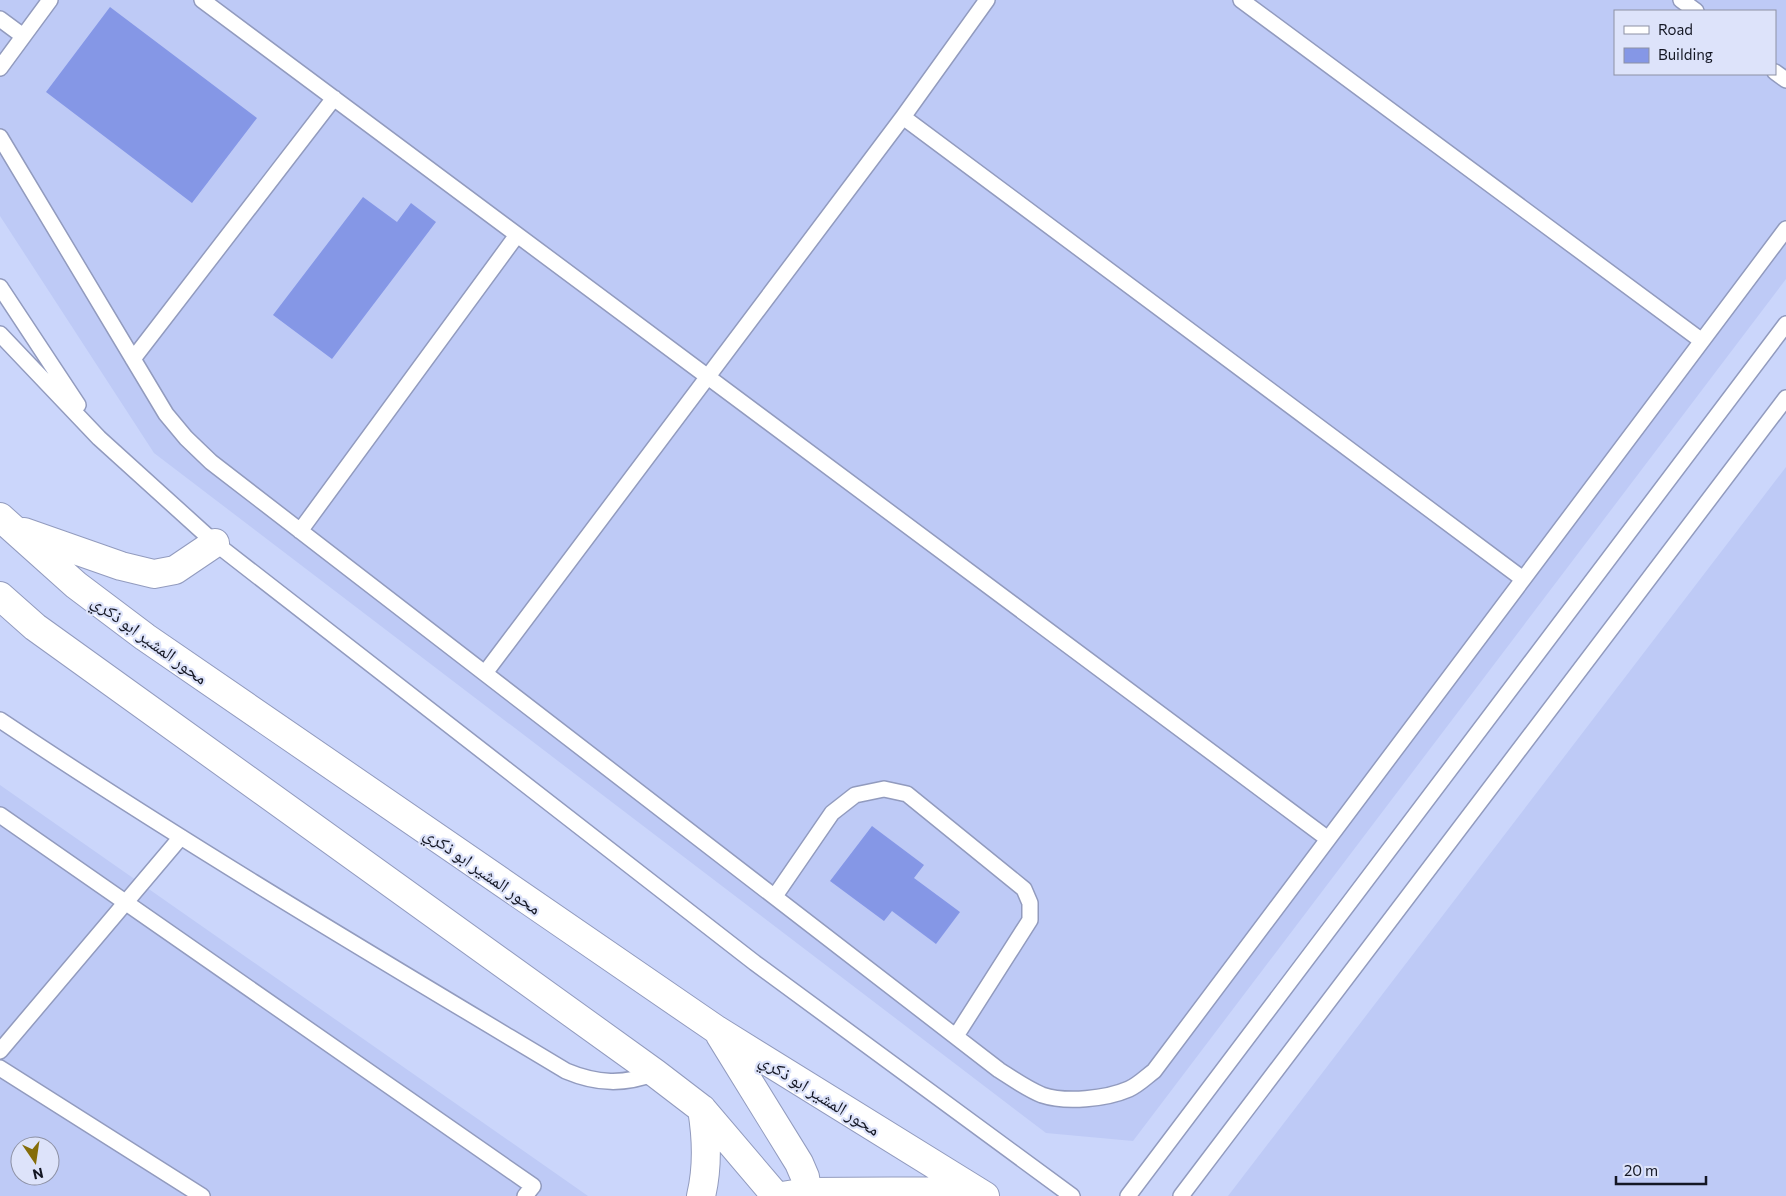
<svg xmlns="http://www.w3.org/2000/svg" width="1786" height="1196" viewBox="0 0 1786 1196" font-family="Commissioner,'Noto Naskh Arabic',sans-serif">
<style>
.built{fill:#becaf6;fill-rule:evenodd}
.building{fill:#8597e6}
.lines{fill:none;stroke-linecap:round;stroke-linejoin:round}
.service-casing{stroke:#929bbe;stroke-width:18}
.primary-casing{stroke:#929bbe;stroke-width:30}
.service{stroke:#fff;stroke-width:15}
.primary{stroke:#fff;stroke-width:28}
.labels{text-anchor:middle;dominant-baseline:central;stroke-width:4.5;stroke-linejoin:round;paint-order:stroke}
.street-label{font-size:18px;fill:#141724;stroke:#dde3fa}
</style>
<rect width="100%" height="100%" fill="#cbd6fb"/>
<path class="built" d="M0,0H1786V279L1133,1141L1046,1133L154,453L0,216ZM1615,11H1775V74H1615Z
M1786,467V1196H1228Z
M0,785L588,1196H0ZM20,1146H50V1176H20Z"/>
<path class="building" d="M110,7L257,118L192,203L46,92Z
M363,197L397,222L411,203L436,222L332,359L273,315Z
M872,826L924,865L914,878L960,912L936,944L892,911L884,921L830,881Z"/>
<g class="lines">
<defs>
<path id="service" d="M202,0L1328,839
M1241,0L1702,341
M1681,0L1696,11
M0,19L23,36
M0,68L50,0
M1775,72L1786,80
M903,117L1523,579
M0,137L166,414L186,438L211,462L999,1070C1013,1079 1027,1089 1042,1095C1066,1103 1106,1099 1129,1089C1138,1085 1146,1077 1154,1071L1786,229
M0,287L78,405
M0,334L99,438L215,543L755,963L1072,1196
M133,359L334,98
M300,531L517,235
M485,673L903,117L987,0
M0,720C185,844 376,957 566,1071C597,1084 624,1085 655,1073
M0,815L533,1186L525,1196
M775,896L832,813L855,795L884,789L907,794L1024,889L1030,903V920L956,1036
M0,1051L181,837
M0,1068L202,1196
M1128,1196L1786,324
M1181,1196L1786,398"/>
<path id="primary" d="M0,517L76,585L145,637L717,1030L985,1196
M24,532L121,566L154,574L175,570L215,543
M0,596L35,627L655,1073L702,1109L776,1196
M720,1035L799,1163L805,1177L807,1192
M701,1196C708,1167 707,1139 702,1109
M782,1196L807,1192L977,1191"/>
</defs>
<use href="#service" class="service-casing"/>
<use href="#primary" class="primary-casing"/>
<use href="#service" class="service"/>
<use href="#primary" class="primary"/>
</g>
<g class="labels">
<g class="street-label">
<text transform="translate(150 639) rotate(36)">محور المشير ابو ذكري</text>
<text transform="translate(483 870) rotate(35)">محور المشير ابو ذكري</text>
<text transform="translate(820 1094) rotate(32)">محور المشير ابو ذكري</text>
</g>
</g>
<rect x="1614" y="10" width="162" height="65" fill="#dde3fa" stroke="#8d91a4"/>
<rect x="1624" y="26" width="25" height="8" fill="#ffffff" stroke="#8d91a4"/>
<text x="1658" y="35" font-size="15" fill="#141724">Road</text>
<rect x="1624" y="48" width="25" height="15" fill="#8597e6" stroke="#8d91a4"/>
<text x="1658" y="60" font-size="15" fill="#141724">Building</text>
<g transform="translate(35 1161) rotate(167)"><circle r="24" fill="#dde3fa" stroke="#8d91a4"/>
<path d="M0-4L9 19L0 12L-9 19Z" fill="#856d0a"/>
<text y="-8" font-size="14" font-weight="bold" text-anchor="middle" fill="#141724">N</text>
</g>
<path d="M1616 1176v8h90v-8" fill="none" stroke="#141724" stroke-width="2.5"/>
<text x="1624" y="1176" font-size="15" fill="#141724" stroke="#dde3fa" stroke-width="4" paint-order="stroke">20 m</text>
</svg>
